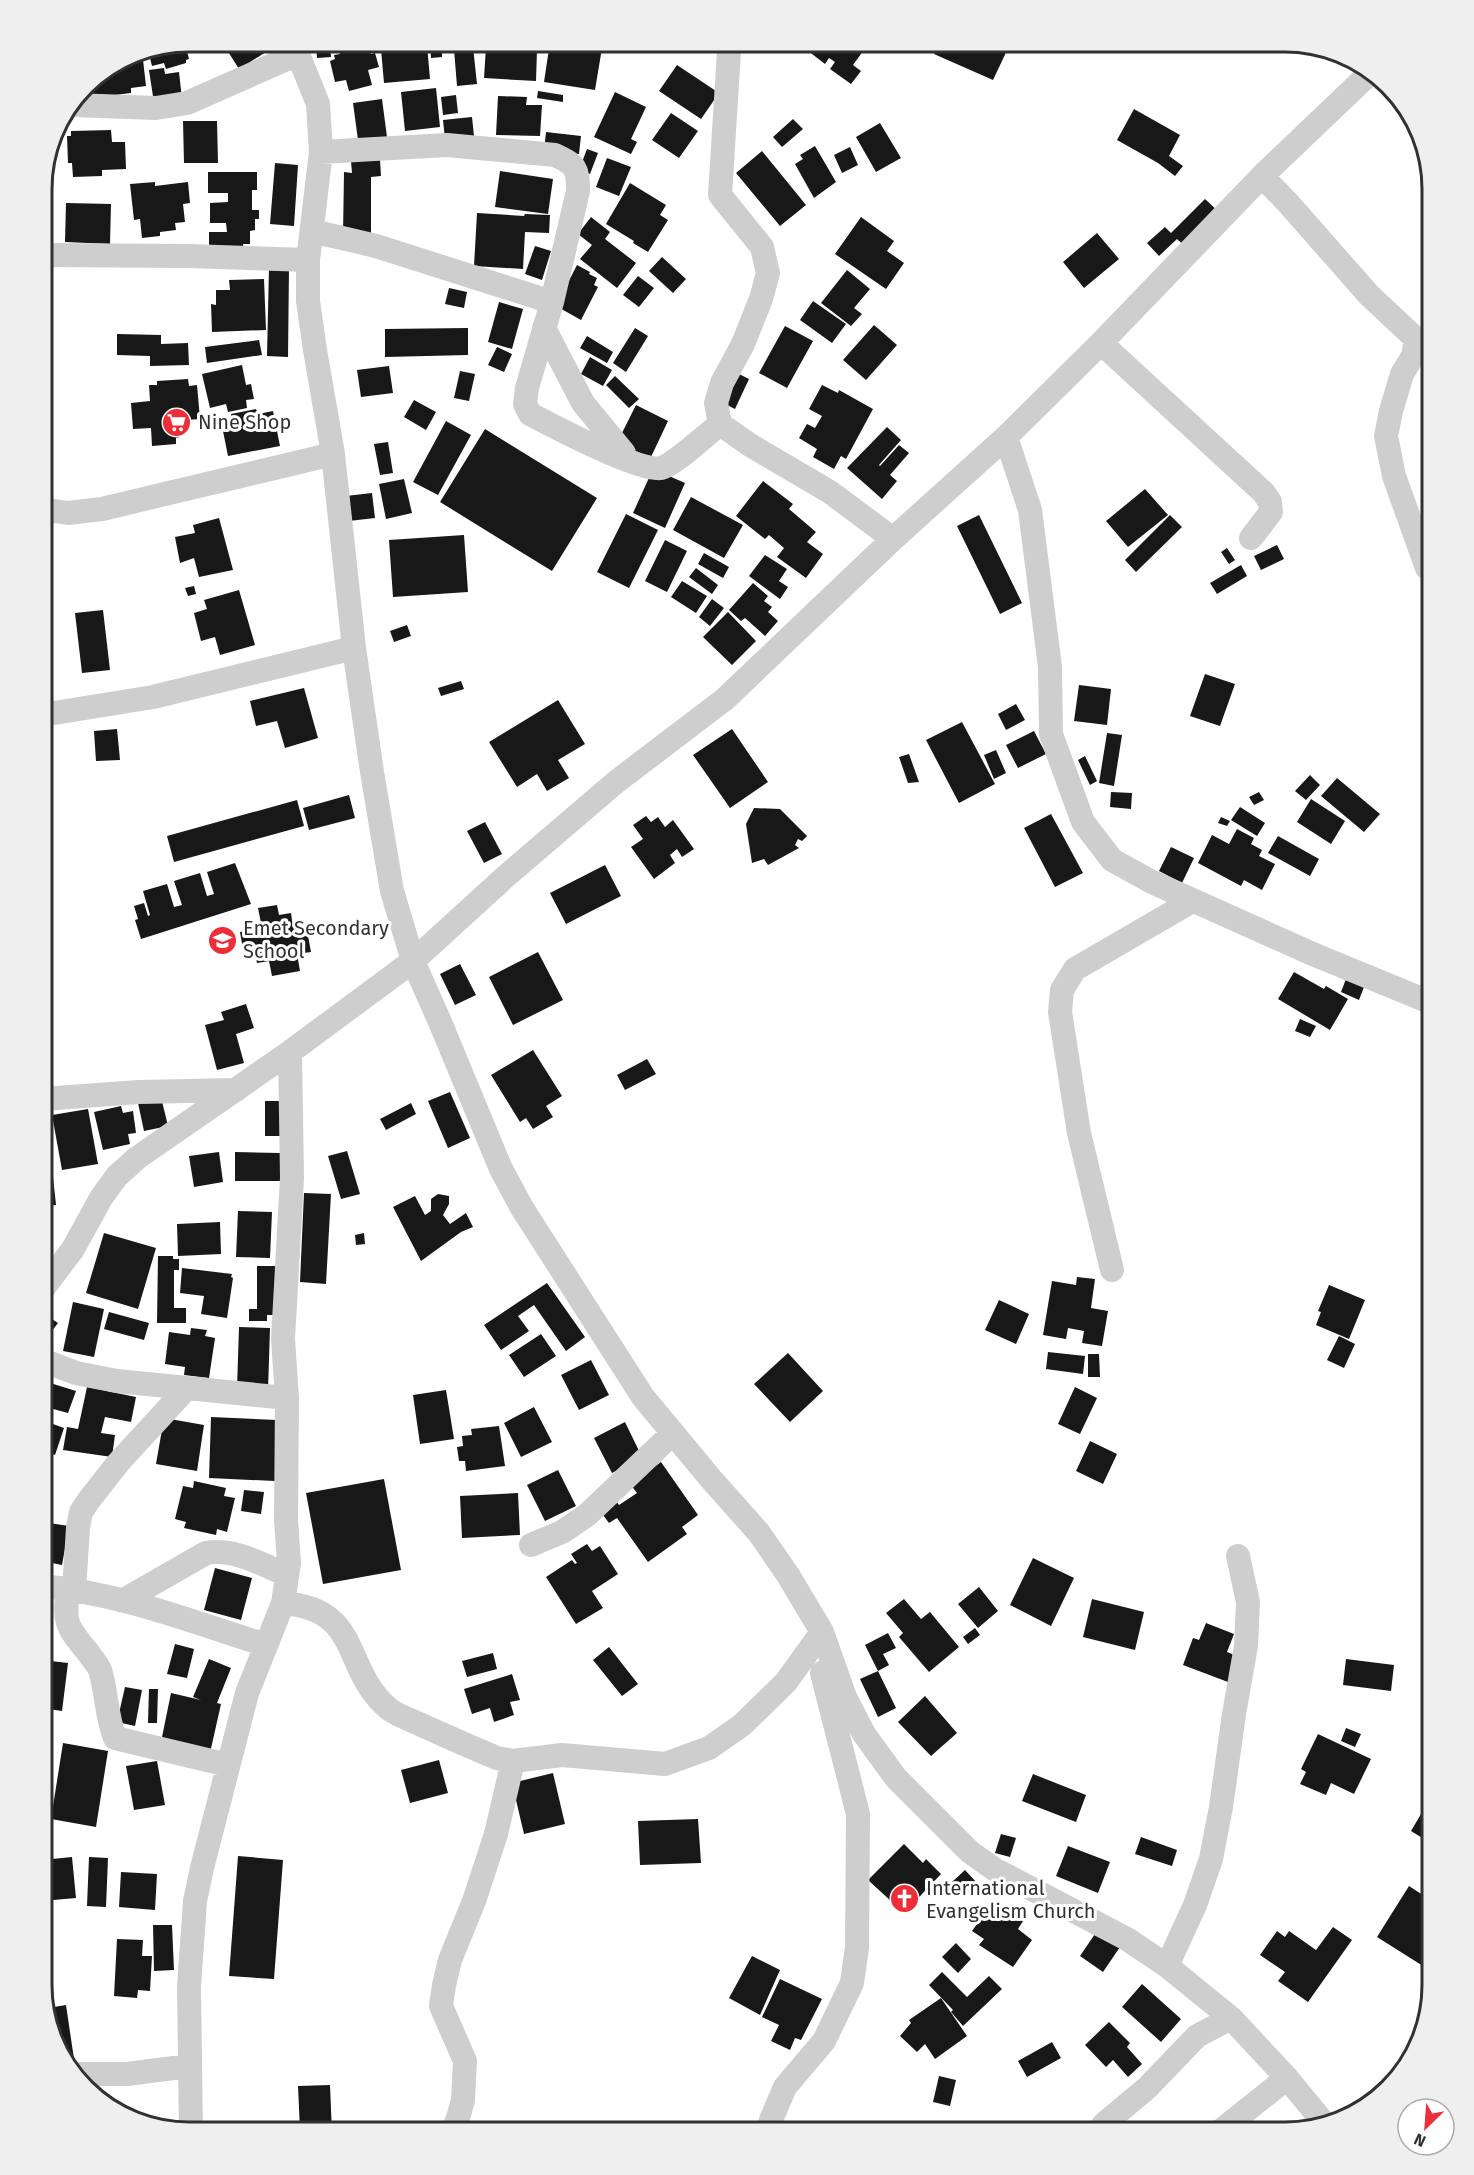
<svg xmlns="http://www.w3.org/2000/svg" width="1474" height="2175" viewBox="0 0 1474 2175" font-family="'Fira Sans',sans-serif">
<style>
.building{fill:#181818}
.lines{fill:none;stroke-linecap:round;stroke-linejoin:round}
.minor{stroke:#cecece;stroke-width:24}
.labels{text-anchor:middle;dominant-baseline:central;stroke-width:6;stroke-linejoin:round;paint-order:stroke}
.poi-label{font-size:20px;fill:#313131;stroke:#fff;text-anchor:start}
.rim{fill:none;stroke:#313131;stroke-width:3}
</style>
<rect width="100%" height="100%" fill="#fff"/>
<path class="building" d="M222,42H260L266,52L239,69Z
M359,42H363L365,49L370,48L371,54L375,53L379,67L368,70L372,85L349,91L346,80L335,82L330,61L335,59L334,55L340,54L337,43Z
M430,42H442V57L431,58Z
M550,42H603L595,90L544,82Z
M807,42H860L866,47L853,65L861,71L851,84L830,69L835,62L829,58L825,64L803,47Z
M939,42H1006L1010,44L993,80L934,54Z
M185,43L189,59L186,60V63L166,69L164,63L152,66L148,50Z
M330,44L331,57L317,58L316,45Z
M427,45L430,79L384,83L381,49Z
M473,47L477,84L457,86L454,49Z
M486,47L537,50L536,81L484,78Z
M142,51L146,86L131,88V93L91,98L89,83L133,53Z
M677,65L719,93L701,119L659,91Z
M164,68L165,74L179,72L182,99L154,103L149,70Z
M436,88L440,127L405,131L401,92Z
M538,91L563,95V102L537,98Z
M615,92L646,107L631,139L637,142L631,154L594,137Z
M456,95L458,113L443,115L441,97Z
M498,96L527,97L526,105H542L540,136L496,135Z
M382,99L387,137L358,140L353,103Z
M1134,109L1180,135L1169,156L1183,166L1175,176L1158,163L1117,140Z
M671,113L698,131L679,158L652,140Z
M472,117L474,136L445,139L443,120Z
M793,119L803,129L782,147L773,137Z
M183,121H217L218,163H184Z
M880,123L901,158L876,172L856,137Z
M56,129V159H47L53,133Z
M111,130L112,142H125L126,169L102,170V176L73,177L72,163H68L67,136H71V131Z
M546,132L581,136L579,154L544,151Z
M815,146L836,182L814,198L795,164L803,159L800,155Z
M850,147L858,165L842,173L834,155Z
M587,149L598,153L590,174L579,170Z
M762,151L806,205L780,226L736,173Z
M607,158L631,167L619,196L596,187Z
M380,160L381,176L371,177V235H343L344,172L352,173L351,161Z
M275,163L298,165L294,226L270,224Z
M500,171L553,179L548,214L495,207Z
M208,172H257V190H252V210H259V219H255V230L250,231V244H243L244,249L209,250V232H227L226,223H210V203L228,202V193H208Z
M155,182V186L188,182L190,203L183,204L185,222L175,223L176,230L160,232V236L142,238L140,219L134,220L130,184Z
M630,183L666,205L660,215L668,220L648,252L633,243L634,241L606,224Z
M1205,199L1220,213L1186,247L1177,239L1159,256L1147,243L1165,227L1171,233Z
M66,203L111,204L110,244L65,242Z
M477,213L524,216L525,214L550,215L549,233L525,232L523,269L474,266Z
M591,217L610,232L605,239L636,263L617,288L580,259L592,245L578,234Z
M861,217L894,241L887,251L904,263L886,289L835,254Z
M1097,233L1119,259L1084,288L1063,262Z
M535,246L551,251L542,280L525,274Z
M662,257L686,279L673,293L649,271Z
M577,265L590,272L589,274L597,278L594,285L598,287L581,320L556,306Z
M269,267H289L288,357L267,356Z
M847,270L870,289L854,308L862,314L851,326L821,303Z
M638,276L654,288L639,307L623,295Z
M264,279L266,330L212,332L211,304L216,305V290H230L229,280Z
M449,288L467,292L464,308L445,304Z
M813,301L846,324L832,343L800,320Z
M499,302L523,309L512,349L488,342Z
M874,325L897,345L866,380L843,360Z
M785,326L813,341L787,388L759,373Z
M468,328V355L385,357V329Z
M635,328L648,336L626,372L613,363Z
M117,334L161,335V344L188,343L189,365L150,366V356L117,355Z
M587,336L613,352L607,363L580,348Z
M259,340L262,355L207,363L205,347Z
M497,347L512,354L504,372L488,365Z
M590,357L612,370L603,386L581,374Z
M242,365L246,385L251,384L254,399L246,400L247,408L228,412L226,404L210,408L202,374Z
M389,366L393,393L361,397L357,370Z
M731,370L749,379L735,409L717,400Z
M460,371L475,374L469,401L454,398Z
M615,376L639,399L629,408L606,385Z
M188,379L189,386L197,385L200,419L186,420V425L179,426L180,437L176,438V444L152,446L151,428L133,429L131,403L150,401L149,385H157V381Z
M822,385L838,393L839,390L873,409L846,459L841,456L834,469L813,457L817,449L799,438L807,424L815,428L822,416L809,409Z
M414,400L436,412L426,430L404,417Z
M636,405L668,421L650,459L617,443Z
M256,409L258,414L273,411L280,446L228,456L221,421L232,419L231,414Z
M446,421L471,435L438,495L413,482Z
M887,427L901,440L879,465L880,466L899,445L909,453L890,475L897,481L882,499L847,468Z
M485,429L597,498L552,571L440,502Z
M388,442L393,473L380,475L374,444Z
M653,469L685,483L665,528L633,513Z
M404,479L412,513L386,519L379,484Z
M763,481L793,504L789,509L816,532L807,542L823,554L806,578L777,557L784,548L769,535L765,539L736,516Z
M1145,489L1168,515L1128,547L1106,521Z
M372,493L375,518L349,521L346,496Z
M691,497L743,525L724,558L673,530Z
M626,514L658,530L629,588L597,572Z
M979,515L1022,603L1000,614L957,526Z
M1170,515L1182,527L1136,572L1125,560Z
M219,518L233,570L199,577L194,558L180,563L175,537L195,533L193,525Z
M464,535L468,592L393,597L389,540Z
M665,540L687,551L667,592L645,581Z
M1277,545L1284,559L1261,570L1254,556Z
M1227,548L1235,560L1229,564L1221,552Z
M704,553L729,567L723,578L698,564Z
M765,555L787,569L779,581L788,587L780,599L749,576Z
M1241,565L1247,576L1217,594L1210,583Z
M696,568L718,585L712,594L689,577Z
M682,581L707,596L696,613L671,597Z
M753,583L768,596L764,601L772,607L768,612L778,621L765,636L745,618L741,621L729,610Z
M194,586L196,594L188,596L185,588Z
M239,590L255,645L220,655L215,637L201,641L194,613L207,609L204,600Z
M712,599L724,608L710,626L699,617Z
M103,610L110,670L82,673L75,613Z
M728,612L756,641L732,665L703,637Z
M407,625L411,636L394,642L390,631Z
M1205,674L1235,684L1220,726L1190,716Z
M461,681L464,689L441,696L438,688Z
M1079,685L1111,689L1107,725L1074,721Z
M304,688L318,738L285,748L277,721L256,726L250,701Z
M558,700L585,744L558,760L569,778L547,791L537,774L517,787L489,742Z
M1016,704L1025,720L1006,730L998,714Z
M962,722L995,784L959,803L926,740Z
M117,729L120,760L96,761L94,731Z
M732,729L768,782L730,808L693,755Z
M1034,731L1046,754L1018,768L1006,745Z
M1107,733L1122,735L1114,786L1099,783Z
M996,750L1006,773L994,779L984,755Z
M909,754L919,782L908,783L899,757Z
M1085,756L1097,781L1090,785L1078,760Z
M1310,775L1320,785L1306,800L1295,791Z
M1337,778L1380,814L1364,832L1321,796Z
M1111,792L1132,793L1131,809L1110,807Z
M1259,792L1264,800L1254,805L1249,797Z
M349,795L355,818L309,830L303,808Z
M1311,799L1345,821L1331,844L1297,822Z
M297,800L304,826L174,862L167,836Z
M1240,807L1265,823L1257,836L1231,820Z
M754,808L780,809L807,836L802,841L798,839L795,845L799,848L768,865L764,859L752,863L746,824Z
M1051,814L1083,873L1055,887L1024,828Z
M646,816L651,822L658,817L665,827L673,820L694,849L682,857L677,849L670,855L675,863L654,879L631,847L643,839L633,825Z
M1221,817L1230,821L1227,826L1218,823Z
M485,822L502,854L484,863L467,831Z
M1237,829L1254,838L1251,844L1262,850L1259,856L1275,864L1262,890L1244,880L1241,886L1198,863L1212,835L1229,844Z
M1278,836L1319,859L1310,876L1268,853Z
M1171,847L1194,858L1182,883L1159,871Z
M235,863L251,904L141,939L135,920L138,919L134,906L144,903L148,916L150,915L143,891L167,884L174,907L182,905L174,881L200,873L207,896L214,894L207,872Z
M605,865L621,896L566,924L550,893Z
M277,905L279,915L291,913L293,927L306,925L311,952L297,954L300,971L272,976L269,961L257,963L255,953L244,955L240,932L262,928L258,908Z
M538,952L563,1000L513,1025L489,977Z
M460,964L476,995L455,1005L440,974Z
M1294,972L1324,989L1326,986L1348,999L1330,1030L1278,999Z
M1346,979L1364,987L1359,1000L1341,992Z
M246,1004L254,1028L236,1034L244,1063L217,1070L205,1025L224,1020L221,1012Z
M1300,1019L1316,1026L1310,1037L1295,1031Z
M533,1050L562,1096L546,1106L553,1117L533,1129L526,1118L520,1122L491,1075Z
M647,1059L656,1074L625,1090L617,1075Z
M450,1092L470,1138L448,1148L428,1101Z
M161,1097L168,1126L144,1131L138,1103Z
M265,1101H282V1136H265Z
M411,1103L416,1114L386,1130L380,1119Z
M121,1106L123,1113L133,1111L136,1133L128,1134L130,1144L103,1150L94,1112Z
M88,1109L98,1164L62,1170L52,1115Z
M47,1121L56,1205L42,1206V1122Z
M347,1151L360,1194L341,1199L328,1156Z
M219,1152L223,1182L194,1187L189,1156Z
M235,1152L280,1153V1181H235Z
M304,1193L331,1194L326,1284L300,1282Z
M438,1194L449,1196V1204L443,1215L450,1224L466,1213L473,1227L461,1232L421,1261L393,1207L415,1196L425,1215L431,1211V1199Z
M238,1211L272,1212L270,1258L236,1257Z
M220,1222L221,1254L178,1256L177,1224Z
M104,1233L156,1248L138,1309L86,1293Z
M364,1233L365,1244L356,1245L355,1235Z
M158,1256H173V1259H179V1270H174V1308H186V1323H157Z
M257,1266H276L277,1315H267V1321H249V1309H257Z
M182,1268L232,1274L231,1277L233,1278L227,1318L201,1314L204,1296L180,1293Z
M1077,1277L1095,1279L1091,1308L1108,1311L1102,1346L1082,1343L1084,1331L1068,1328L1066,1339L1043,1335L1052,1281L1076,1285Z
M547,1283L585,1337L566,1351L534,1305L518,1316L529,1331L501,1350L484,1325Z
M1329,1285L1365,1300L1349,1339L1316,1325L1321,1312L1318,1311Z
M999,1300L1029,1314L1016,1344L985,1330Z
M73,1302L104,1309L94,1357L63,1351Z
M109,1312L149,1323L144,1340L104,1329Z
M43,1313L58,1323L42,1344V1314Z
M239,1327L270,1328L268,1390L237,1389Z
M191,1328L207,1330L205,1336L215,1338L209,1378L184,1375L185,1367L165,1364L169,1332L190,1335Z
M541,1334L556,1356L524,1377L509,1355Z
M1339,1336L1355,1344L1344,1368L1327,1360Z
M1048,1352L1085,1356L1083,1374L1046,1369Z
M788,1353L823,1391L790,1422L754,1384Z
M1088,1354H1099L1100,1377H1088Z
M591,1360L609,1395L579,1410L561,1375Z
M47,1382L76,1391L68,1413L42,1406Z
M87,1387L136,1397L131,1422L105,1417L101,1433L115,1435L112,1457L63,1450L67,1427L78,1429Z
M1075,1387L1097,1398L1080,1434L1058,1424Z
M446,1390L454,1439L420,1444L413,1395Z
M534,1407L552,1442L521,1457L504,1423Z
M211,1417L277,1420L275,1481L209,1478Z
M164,1418L204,1425L197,1471L156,1464Z
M42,1420L64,1428L55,1455L42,1450Z
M625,1422L642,1457L612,1473L594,1438Z
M499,1426L505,1466L466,1471L465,1461H459L457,1447L463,1446L462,1436L472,1435L471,1429Z
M1090,1441L1117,1454L1103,1484L1076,1471Z
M661,1462L698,1515L682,1527L687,1534L648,1562L617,1518L609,1523L597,1507L612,1496L619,1505L637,1493L630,1484Z
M558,1470L576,1506L545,1521L527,1485Z
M384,1479L401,1570L323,1584L306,1493Z
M194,1481L226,1488L224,1496L235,1498L227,1532L217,1529L216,1535L184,1528L186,1522L175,1519L183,1486L193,1488Z
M244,1490L264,1492L261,1514L241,1511Z
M518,1493L520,1535L462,1538L460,1496Z
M42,1522L69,1526L62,1565L42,1561Z
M587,1544L592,1551L600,1546L618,1574L592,1591L603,1608L576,1624L546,1577L572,1560L575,1564L577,1563L571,1554Z
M1033,1558L1074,1578L1051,1626L1010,1605Z
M215,1568L252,1578L241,1620L204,1610Z
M979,1587L998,1611L978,1628L958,1604Z
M904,1599L921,1619L930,1612L959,1647L929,1672L899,1637L903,1633L886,1613Z
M1092,1599L1144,1612L1135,1650L1083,1637Z
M42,1605L49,1606L46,1647L42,1646Z
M1206,1623L1234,1634L1227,1652L1237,1656L1228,1682L1183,1665L1193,1638L1199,1640Z
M975,1628L980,1635L968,1644L963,1637Z
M888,1633L896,1648L883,1654L889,1665L878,1671L865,1645Z
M175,1644L194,1649L187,1678L167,1674Z
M609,1647L638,1684L622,1696L593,1660Z
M493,1653L497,1669L467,1677L462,1661Z
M209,1659L231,1668L217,1703L221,1704L210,1753L161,1742L171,1693L201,1700L193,1697Z
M1346,1659L1394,1665L1391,1691L1343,1685Z
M42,1660L68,1663L62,1711L42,1708Z
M878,1671L896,1708L878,1717L860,1679Z
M512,1674L520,1700L510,1702L514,1715L494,1722L490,1708L472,1714L464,1689Z
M125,1687L142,1690L135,1726L117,1722Z
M149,1689H158L157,1723H148Z
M925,1696L957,1733L931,1756L898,1722Z
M1346,1728L1361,1734L1355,1747L1341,1741Z
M1318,1734L1371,1759L1354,1794L1331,1783L1326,1795L1300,1784L1306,1772L1301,1769Z
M63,1743L108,1751L96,1827L51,1819Z
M439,1760L448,1793L410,1803L401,1770Z
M157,1761L165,1805L134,1810L126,1766Z
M553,1773L565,1824L524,1834L512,1783Z
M1033,1774L1086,1795L1076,1822L1022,1801Z
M1421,1814L1432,1820V1844L1411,1831Z
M698,1819L701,1863L640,1865L638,1821Z
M1001,1834L1016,1838L1010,1857L995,1853Z
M1141,1837L1177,1850L1172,1866L1135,1854Z
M904,1844L923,1863L926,1859L941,1874L904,1913L868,1880Z
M1068,1846L1110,1862L1098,1893L1056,1876Z
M238,1856L283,1860L274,1979L229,1976Z
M72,1857L76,1898L42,1901V1860Z
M89,1857L108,1858L106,1907L87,1906Z
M965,1870L978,1884L966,1895L952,1882Z
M121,1872L157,1874L155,1910L119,1907Z
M1409,1886L1432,1901V1952L1423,1966L1377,1937Z
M989,1907L1002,1915L1006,1909L1023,1921L1018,1929L1032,1940L1013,1967L979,1945L984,1939L972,1931Z
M153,1925H172L174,1970L154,1971Z
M1333,1927L1352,1940L1308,2002L1278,1981L1285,1972L1260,1955L1277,1931L1285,1937L1289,1931L1316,1950Z
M1097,1931L1120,1947L1103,1972L1080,1956Z
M117,1939L143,1940L142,1956H152L150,1991L138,1990L137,1998L114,1996Z
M956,1943L971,1959L958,1973L942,1957Z
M752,1956L780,1970L760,2015L729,1998Z
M942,1972L967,1997L989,1976L1002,1989L963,2026L951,2012L953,2010L929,1985Z
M780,1979L822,1999L801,2040L795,2038L790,2050L771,2041L779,2025L762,2017Z
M1142,1984L1181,2019L1161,2042L1122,2007Z
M941,1998L967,2036L935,2059L925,2044L917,2052L900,2036L911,2023L909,2020Z
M66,2005L74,2059L63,2060L48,2008Z
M1109,2022L1130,2043L1127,2047L1142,2064L1128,2077L1113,2060L1106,2067L1085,2045Z
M1052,2042L1061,2058L1027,2077L1018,2061Z
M939,2076L956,2080L950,2106L933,2102Z
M330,2085L332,2133H267V2131L300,2130L298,2086Z"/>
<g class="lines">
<path class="minor" d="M291,42L298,54L318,104L321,152L308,260V301L315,350L333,454L354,648L372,772L392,891L413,961L440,1022L501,1169L522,1208L643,1397L711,1479L759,1533L788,1575L822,1632L845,1697L864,1734L896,1778L970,1852L994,1869L1127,1939L1167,1966L1231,2018L1287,2078L1324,2123
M727,42L729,51L720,195L762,247L768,273L761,299L743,344L722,383L716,403L720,424L750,445L830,492L893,539
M72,105L156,108L187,103L298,54
M321,152L447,145L555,155C576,165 578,168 578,191L552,302L527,388L525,404L530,414C553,426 640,472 661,468C674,465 708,433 720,424
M1262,176L1288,203L1369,295L1416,339L1413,356L1402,374L1391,411L1386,436L1394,476L1427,568
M312,231L376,246L552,302
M42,255L189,256L308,260
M544,328L583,403L624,453
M1101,343L1264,493L1270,502L1271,512L1251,538
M1006,437L1030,510L1050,667L1051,734L1083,822L1112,860L1152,882L1315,955L1432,1003
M42,509L68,513L102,509L333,454
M42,715L153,697L354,648
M42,1099L139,1092L236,1090
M1112,1270L1079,1133L1060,1012L1062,990L1075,969L1192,901
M42,1290L73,1249L101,1198L117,1176L137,1158L290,1052L413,961L505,877L616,782L725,699L893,539L1006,437L1101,343L1262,176L1371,72
M42,1360L76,1373L117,1381L287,1398
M531,1545L562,1532L587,1515L673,1433
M42,1586C119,1593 193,1622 266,1645
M68,1588C64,1621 65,1625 87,1651C91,1657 97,1663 100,1670C107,1692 106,1716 115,1738L228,1765
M74,1590L78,1528L81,1512L89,1500L118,1463L186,1389
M124,1600L206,1553C234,1548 261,1564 287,1575
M283,1603C363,1609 341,1669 389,1709C397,1715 408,1719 417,1723C444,1735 470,1747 497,1758L513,1761L562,1755L665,1764L709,1748L742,1725L786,1682L822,1632
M1167,1966L1195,1905L1211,1859L1221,1807L1234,1714L1246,1646L1248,1602L1238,1556
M76,2074H127L189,2066
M191,2133L189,1987L195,1901L202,1868L247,1693L283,1603L289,1563L286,1520L287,1398L283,1339L292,1178L290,1052
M452,2133L458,2118L463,2100L465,2061L441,2006L444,1985L450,1960L474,1901L496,1834L513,1761
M768,2133L771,2120L785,2087L824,2041L852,1983L857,1947L858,1814L822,1673
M1097,2133L1104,2124L1147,2088L1197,2036L1231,2018
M1218,2133L1287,2078"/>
</g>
<defs>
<symbol id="supermarket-disc" viewBox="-11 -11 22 22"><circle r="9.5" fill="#ed2d38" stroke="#fff"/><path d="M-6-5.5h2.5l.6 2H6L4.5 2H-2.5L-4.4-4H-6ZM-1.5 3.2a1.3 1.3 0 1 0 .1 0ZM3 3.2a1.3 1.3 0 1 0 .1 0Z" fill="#fff"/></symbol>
<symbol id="school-disc" viewBox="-11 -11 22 22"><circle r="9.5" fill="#ed2d38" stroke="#fff"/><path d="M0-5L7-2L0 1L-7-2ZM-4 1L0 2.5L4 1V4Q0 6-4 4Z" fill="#fff"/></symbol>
<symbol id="church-disc" viewBox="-11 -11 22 22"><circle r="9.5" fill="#ed2d38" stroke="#fff"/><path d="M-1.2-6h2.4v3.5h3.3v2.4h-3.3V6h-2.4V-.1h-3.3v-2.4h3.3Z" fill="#fff"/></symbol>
</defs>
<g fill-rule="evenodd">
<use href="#supermarket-disc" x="160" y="406" width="33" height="33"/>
<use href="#school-disc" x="206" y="924" width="33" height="33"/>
<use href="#church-disc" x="888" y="1882" width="33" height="33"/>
</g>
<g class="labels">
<g class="poi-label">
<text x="198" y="422">Nine Shop</text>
<text x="243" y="928">Emet Secondary<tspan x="243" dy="23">School</tspan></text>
<text x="926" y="1888">International<tspan x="926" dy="23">Evangelism Church</tspan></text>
</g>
</g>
<path d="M0 0H1474V2175H0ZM189 52H1285A137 137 0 0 1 1422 189V1985A137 137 0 0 1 1285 2122H189A137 137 0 0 1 52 1985V189A137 137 0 0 1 189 52Z" fill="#efefef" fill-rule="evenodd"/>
<path class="rim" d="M189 52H1285A137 137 0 0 1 1422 189V1985A137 137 0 0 1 1285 2122H189A137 137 0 0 1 52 1985V189A137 137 0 0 1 189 52Z"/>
<g transform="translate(1426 2127) rotate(205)"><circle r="28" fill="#ffffff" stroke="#adadad" stroke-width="1.5"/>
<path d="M0-4.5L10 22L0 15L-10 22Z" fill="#ed2d38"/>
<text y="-9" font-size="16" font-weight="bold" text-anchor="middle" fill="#313131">N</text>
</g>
</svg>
